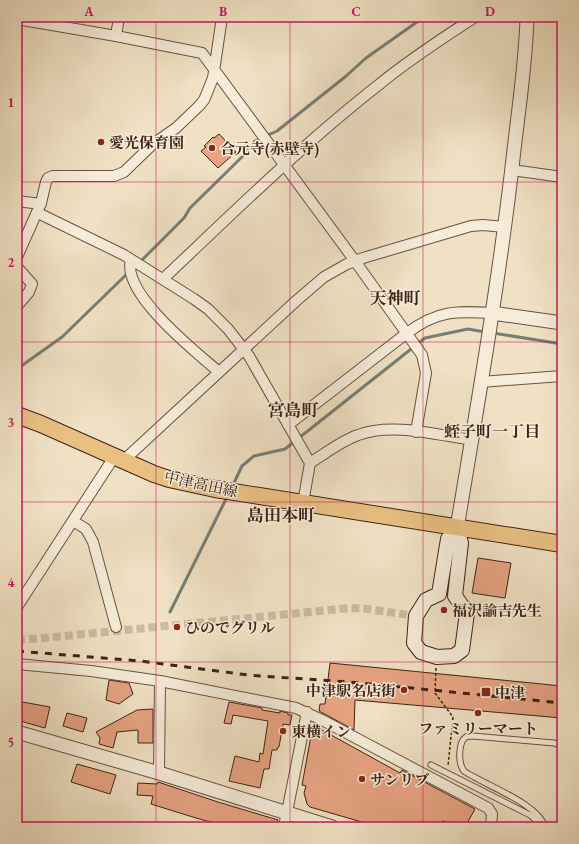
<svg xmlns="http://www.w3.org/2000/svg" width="579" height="844" viewBox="0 0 579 844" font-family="'EB Garamond','Noto Serif JP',serif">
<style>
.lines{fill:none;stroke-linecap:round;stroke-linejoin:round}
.stream{stroke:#757f76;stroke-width:3}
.building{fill:#e7a382;stroke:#3e2215}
.pedestrian-tunnel{stroke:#ccbba1;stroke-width:8;stroke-dasharray:8 4;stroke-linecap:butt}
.service-casing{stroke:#6a5241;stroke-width:7}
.minor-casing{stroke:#6a5241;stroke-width:12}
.tertiary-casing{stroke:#6a5241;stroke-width:15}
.secondary-casing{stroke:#3e2215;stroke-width:16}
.primary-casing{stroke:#3e2215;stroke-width:18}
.path{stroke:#3e2215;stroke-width:1.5;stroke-dasharray:3 2;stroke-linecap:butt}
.service{stroke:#f5ecd9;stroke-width:5}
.minor{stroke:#f5ecd9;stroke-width:10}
.tertiary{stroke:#f5ecd9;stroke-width:13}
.secondary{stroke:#f5ecd9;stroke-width:14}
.primary{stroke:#e8c082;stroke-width:16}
.rail{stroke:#3e2215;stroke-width:3;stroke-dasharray:7 7;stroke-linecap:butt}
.grid{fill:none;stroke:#c2185b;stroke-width:1;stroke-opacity:0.55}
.poi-dot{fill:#8f2418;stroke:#f5ecd9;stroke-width:1.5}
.labels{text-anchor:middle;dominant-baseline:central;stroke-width:3;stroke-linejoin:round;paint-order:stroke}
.poi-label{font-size:15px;font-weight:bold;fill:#3e2215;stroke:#f5ecd9;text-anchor:start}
.street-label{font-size:15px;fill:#3e2215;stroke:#f5ecd9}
.neighbourhood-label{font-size:16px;font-weight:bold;fill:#3e2215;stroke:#f5ecd9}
.quarter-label{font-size:17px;font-weight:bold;fill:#3e2215;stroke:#f5ecd9}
.neatline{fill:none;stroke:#c2185b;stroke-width:1.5}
.grid-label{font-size:13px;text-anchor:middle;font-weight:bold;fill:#c2185b}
</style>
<rect width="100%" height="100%" fill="#f0e1c4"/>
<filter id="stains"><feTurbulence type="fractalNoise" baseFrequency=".005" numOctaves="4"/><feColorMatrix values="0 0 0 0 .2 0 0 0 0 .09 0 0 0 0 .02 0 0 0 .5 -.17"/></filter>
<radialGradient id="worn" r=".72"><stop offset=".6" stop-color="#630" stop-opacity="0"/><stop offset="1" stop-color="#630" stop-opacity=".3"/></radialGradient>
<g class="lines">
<path class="stream" d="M139,263L184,218L190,208L243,156L255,141L277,131L345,77L366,58L424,17
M493,333L562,344
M17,369L62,337L129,272
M234,483L242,466L254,456L285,449L425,338L468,329L485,332
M170,612L226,499"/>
</g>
<path class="building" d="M219,134L236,152L218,168L201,151L206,147L204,146L213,137L214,138Z
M478,558L511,563L505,598L472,593Z
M330,663L562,686V718L355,700L354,730L319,711L320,704H325Z
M109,680L129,683L133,694L119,704L106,700Z
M17,701L50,707L45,728L17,720Z
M229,702L262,708V710L280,713V711L288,713V715H292L290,725L283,724L279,747H278L277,750H272L269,769H264L260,788L229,781L235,756L259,762L260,753L263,754L268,721L233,715L231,724L224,723Z
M153,709V743H138V730L117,732L113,748L99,744L100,738L96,732L137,710Z
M67,713L87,718L83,732L63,726Z
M313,725L400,773L402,770L475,809L465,827L442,821L440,827H379L310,807L307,804L304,793L306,786L302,785Z
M77,764L116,775L110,794L71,782Z
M158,782L218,802L278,820L276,827H229L196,818L151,804L153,796L137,795L138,783L157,784Z"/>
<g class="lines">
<path class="pedestrian-tunnel" d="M17,640L44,638L350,608L367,609L416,616"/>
<defs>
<path id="service" d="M431,765L530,815L541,825
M545,827C538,803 484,785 464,771C458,764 458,742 466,737C468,736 471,736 473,736L554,743L562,746
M560,827L562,804"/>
<path id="minor" d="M17,19L116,36L202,53L355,261L422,355L426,373L416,432
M116,36L119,17
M512,170L562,177
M17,201L41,204
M38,213L124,255L194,299L208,309L228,329L249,356L310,463L303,503
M17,257L41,203L46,182L48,178L53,176H114L124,172L153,144L176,128L199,106L204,100L213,78L222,17
M131,260C121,293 196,352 219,372
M17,267L32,284L29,292L17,306
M163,279C234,212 304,143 381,83C410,59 443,38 475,17
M481,382L562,376
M288,425L407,333C438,310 456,311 492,313
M123,461L296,301L324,277L347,264L363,258L471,226L483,225L505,227
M310,463C326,453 341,441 358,435C392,422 437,435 472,440
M73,521L86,529L93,542L116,627
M17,607L114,457
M17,664L91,671L160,681L296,708L322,720L488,808L492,814L491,827
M159,773L160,681
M284,827L307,712"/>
<path id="tertiary" d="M492,313L562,323
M457,528C478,402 500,276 514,150C519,106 526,61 527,17
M17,732L159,773L332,827"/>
<path id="secondary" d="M457,528L461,543L455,596L467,613L462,650L454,656L437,657L421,652L414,643L416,616L426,600L439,594L448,539Z"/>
<path id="primary" d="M17,415L41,424L154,474L169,479L215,489L562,544"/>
</defs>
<use href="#service" class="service-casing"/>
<use href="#minor" class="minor-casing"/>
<use href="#tertiary" class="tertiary-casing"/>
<use href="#secondary" class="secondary-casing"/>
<use href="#primary" class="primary-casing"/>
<path class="path" d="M436,668L435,693L453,717L448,766"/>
<use href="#service" class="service"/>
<use href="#minor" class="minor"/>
<use href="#tertiary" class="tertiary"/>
<use href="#secondary" class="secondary"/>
<use href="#primary" class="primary"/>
<path class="rail" d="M17,651L140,661L248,675L361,683L562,703"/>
</g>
<path class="grid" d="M156,17V827M290,17V827M423,17V827M17,182H562M17,342H562M17,502H562M17,662H562"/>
<g class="poi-dot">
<circle cx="101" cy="142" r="4"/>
<circle cx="212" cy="148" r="4"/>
<circle cx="444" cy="610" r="4"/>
<circle cx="177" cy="627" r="4"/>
<circle cx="404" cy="690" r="4"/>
<rect x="481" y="687" width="10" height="10" rx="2"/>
<circle cx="478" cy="713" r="4"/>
<circle cx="283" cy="731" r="4"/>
<circle cx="362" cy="779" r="4"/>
</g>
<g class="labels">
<g class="poi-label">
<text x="109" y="142">愛光保育園</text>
<text x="220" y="148">合元寺(赤壁寺)</text>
<text x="452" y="610">福沢諭吉先生</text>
<text x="185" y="627">ひのでグリル</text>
<text x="396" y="690" text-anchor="end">中津駅名店街</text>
<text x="495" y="692">中津</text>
<text x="478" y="728" text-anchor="middle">ファミリーマート</text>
<text x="291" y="731">東横イン</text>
<text x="370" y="779">サンリブ</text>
</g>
<g class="street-label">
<text transform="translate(201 484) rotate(12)">中津高田線</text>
</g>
<g class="neighbourhood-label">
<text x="492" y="431">蛭子町一丁目</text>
</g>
<g class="quarter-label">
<text x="395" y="298">天神町</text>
<text x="293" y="410">宮島町</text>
<text x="281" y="515">島田本町</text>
</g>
</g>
<rect width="579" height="844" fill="none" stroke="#f0e1c4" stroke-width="44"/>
<rect x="22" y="22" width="535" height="800" class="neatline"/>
<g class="grid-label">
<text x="89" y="16">A</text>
<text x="223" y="16">B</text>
<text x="356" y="16">C</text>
<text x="490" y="16">D</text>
<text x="11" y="107">1</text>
<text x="11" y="267">2</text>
<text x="11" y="427">3</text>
<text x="11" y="587">4</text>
<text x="11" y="747">5</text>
</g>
<rect width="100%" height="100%" filter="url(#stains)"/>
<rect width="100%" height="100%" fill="url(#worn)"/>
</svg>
